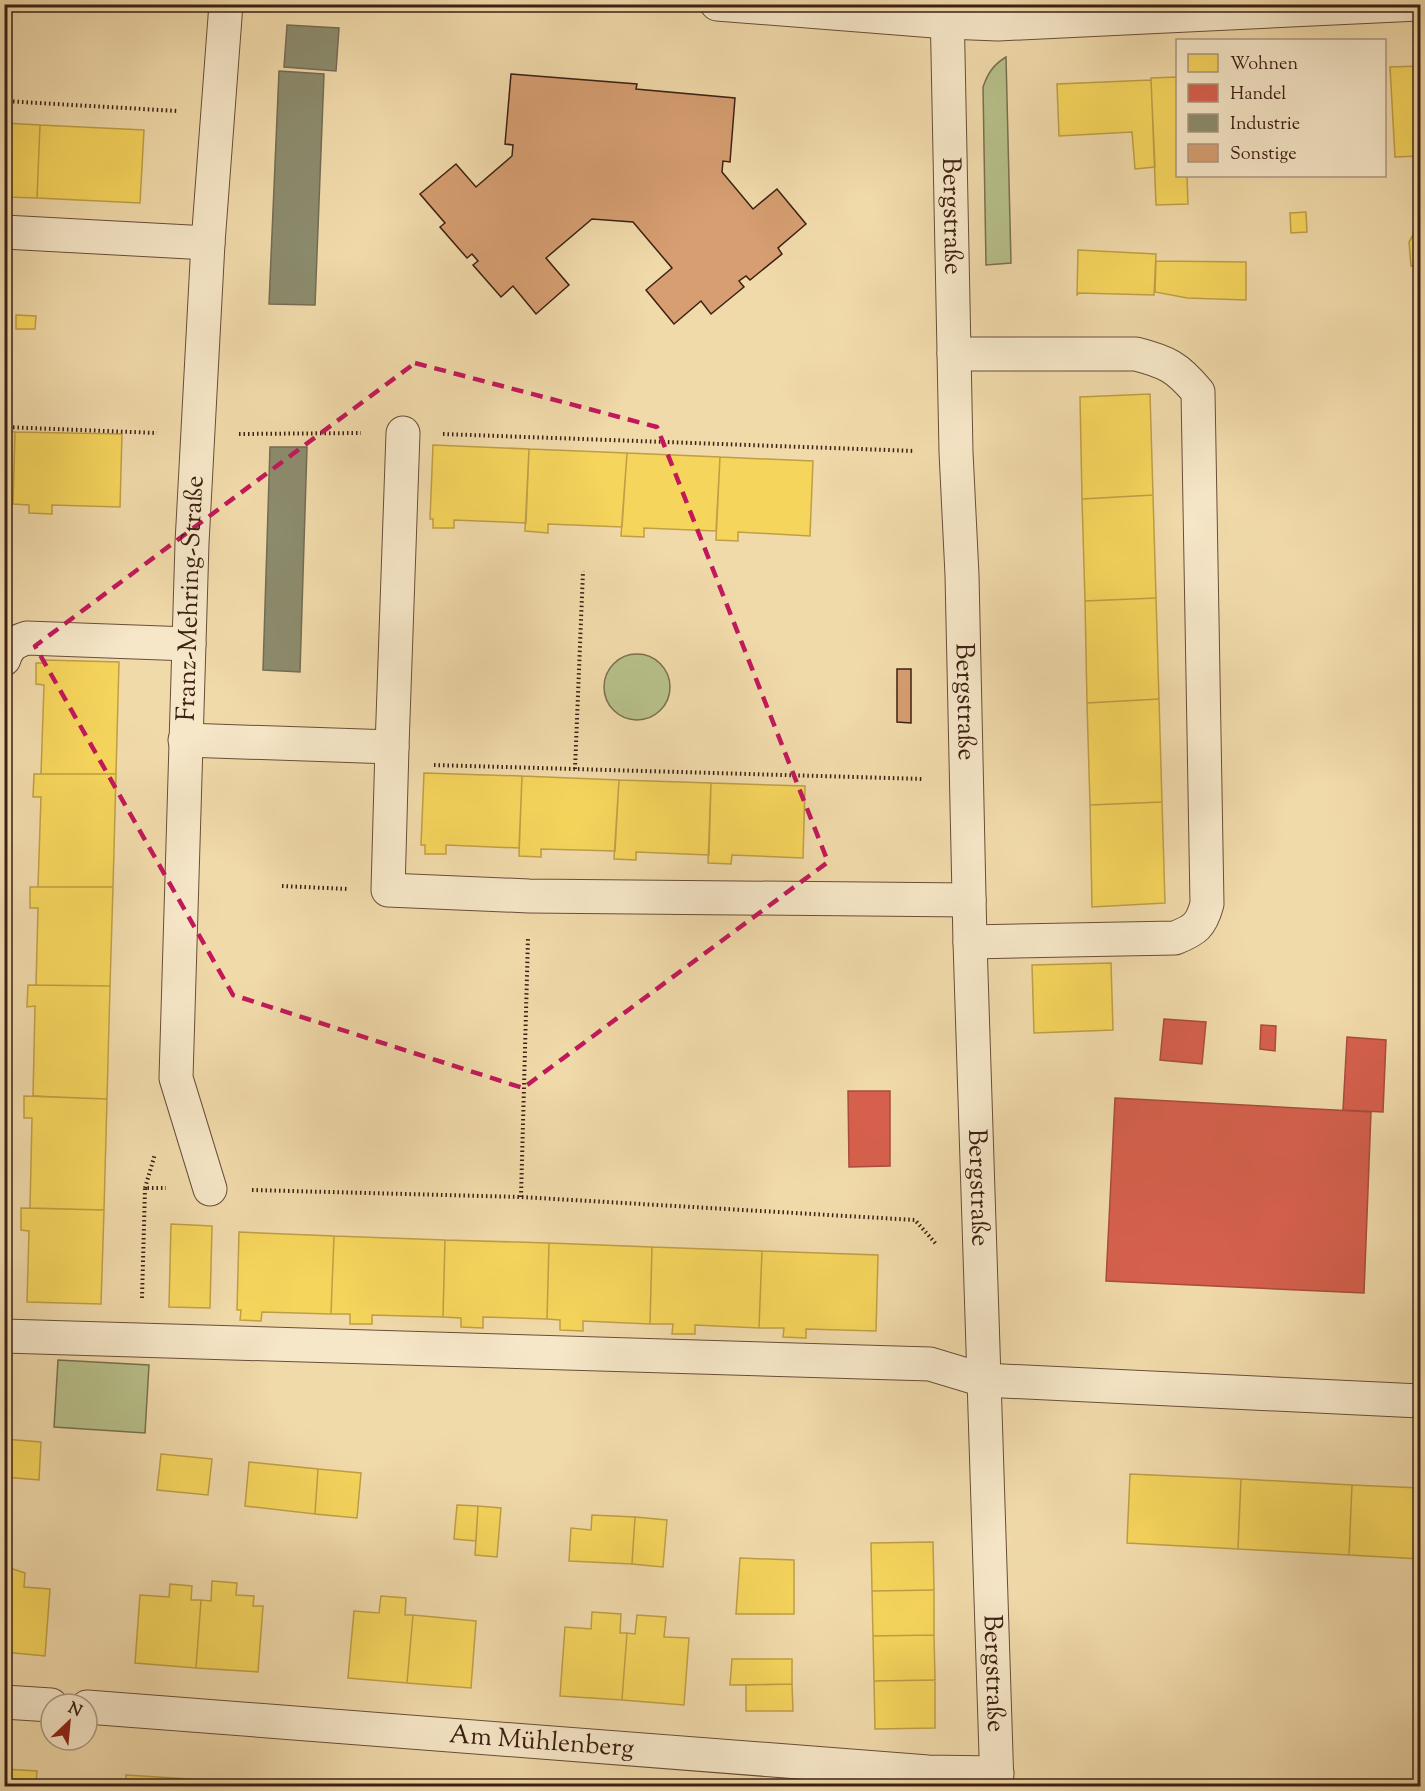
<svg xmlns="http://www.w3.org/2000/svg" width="1425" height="1791" viewBox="0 0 1425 1791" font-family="'Sorts Mill Goudy',serif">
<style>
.green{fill:#b7c08a;stroke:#7a704e;stroke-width:1.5}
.homes{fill:#f6d55c;stroke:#be9f46;stroke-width:1.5}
.shops{fill:#d6604d;stroke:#a84d3c;stroke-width:1.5}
.industry{fill:#8c8c6e;stroke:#746c53;stroke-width:1.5}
.building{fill:#d69e71;stroke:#3c2013;stroke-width:1.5}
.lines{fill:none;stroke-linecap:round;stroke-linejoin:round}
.minor-casing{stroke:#694e39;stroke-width:35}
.path{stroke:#3c2013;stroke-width:4;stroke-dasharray:1.5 3;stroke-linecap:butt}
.minor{stroke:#f6e7c8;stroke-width:33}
.marked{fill:none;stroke:#c2185b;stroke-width:4.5;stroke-dasharray:12 8;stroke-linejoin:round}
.labels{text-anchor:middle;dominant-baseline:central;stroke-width:6;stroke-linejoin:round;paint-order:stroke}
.street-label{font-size:26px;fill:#3c2013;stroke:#f6e7c8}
</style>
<rect width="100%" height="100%" fill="#f1daaa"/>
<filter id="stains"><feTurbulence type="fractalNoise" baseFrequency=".00333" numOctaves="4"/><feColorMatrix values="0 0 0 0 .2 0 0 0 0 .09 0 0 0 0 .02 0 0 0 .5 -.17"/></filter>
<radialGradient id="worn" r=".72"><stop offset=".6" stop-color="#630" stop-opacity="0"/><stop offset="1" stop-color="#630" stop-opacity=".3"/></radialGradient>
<path class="green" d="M1006,57L1011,263L986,265L983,87C988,73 993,65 1006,57Z
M604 687a33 33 0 1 1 66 0a33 33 0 1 1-66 0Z
M58,1360L149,1365L145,1433L54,1427Z"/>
<path class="homes" d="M1420,66V156L1395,157L1390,67Z
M1178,77V176H1187L1188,204L1156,205L1151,78Z
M1151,80L1155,167L1135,169L1132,132L1059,136L1057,84Z
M4,123L40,125L37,198L4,197Z
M40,125L144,130L140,203L37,198Z
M1306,212L1307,232L1291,233L1290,213Z
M1420,223V266H1411L1409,242Z
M1078,250L1156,254L1154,295L1079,293L1077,295Z
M1156,261L1246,262V300L1187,298L1155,292Z
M16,315L36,316L35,329H16Z
M1150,394L1153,495L1082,499L1080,397Z
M4,431L15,432L13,504H4Z
M15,432L122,434L120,507L52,505V514L29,513V505L13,504Z
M433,445L529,449L526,523L454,520V528H433V519H430Z
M529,449L627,453L622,527L548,524V533L525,531Z
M627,453L720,457L716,531L644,528V537L621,536Z
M720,457L813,461L810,536L738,532V541L716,540Z
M1153,495L1156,598L1085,601L1082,499Z
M1156,598L1159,699L1087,703L1085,601Z
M44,660L119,662L116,774H41L44,685L36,684V663H44Z
M1159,699L1162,802L1090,805L1087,703Z
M424,773L522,776L519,848L446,845V854H425V845H421Z
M34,774H116L113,887H38L41,797H33Z
M522,776L619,780L615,851L541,849V857L519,856Z
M619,780L711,783L709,855L636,852V860L614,859Z
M711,783L805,786L803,858L732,855L731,864L708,863Z
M1162,802L1165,903L1092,907L1090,805Z
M30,887H113L110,986L36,985L38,908H30Z
M1111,963L1113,1030L1034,1033L1032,965Z
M28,985L110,986L107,1099L33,1096L35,1006L27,1007Z
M24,1096L107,1099L104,1210L30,1208L32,1118H24Z
M21,1208L104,1210L101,1304L27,1302L29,1231L21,1230Z
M171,1224L212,1226L210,1308L169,1307Z
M239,1232L334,1236L331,1314L262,1312L261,1321L240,1320L241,1310H237Z
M334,1236L445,1240L443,1317L372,1315V1324H350V1314H331Z
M445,1240L549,1243L547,1319L483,1317V1328L461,1327V1318L443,1317Z
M549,1243L652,1247L650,1324L583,1321V1331L560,1330V1320L547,1319Z
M652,1247L762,1251L759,1328L695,1325V1334H672L673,1324H650Z
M762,1251L878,1255L876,1331L806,1329V1338L783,1337L784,1328H759Z
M4,1439L41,1442L39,1480L4,1477Z
M161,1454L212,1459L208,1495L157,1490Z
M249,1462L318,1469L315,1514L245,1506Z
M318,1469L361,1473L357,1518L315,1514Z
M1130,1474L1241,1479L1238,1549L1127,1543Z
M1241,1479L1352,1485L1349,1555L1238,1549Z
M1352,1485L1420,1488V1559L1349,1555Z
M457,1505L478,1506L476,1541L454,1539Z
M478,1506L501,1508L497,1557L475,1555Z
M592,1515L635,1517L632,1564L569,1561L571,1528L591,1530Z
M635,1517L667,1520L663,1567L632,1564Z
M933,1542L934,1590L872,1591L871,1543Z
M740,1558L794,1560V1614H736Z
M4,1566L25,1573L24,1587L50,1589L45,1656L4,1652Z
M212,1581L237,1583L236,1595L254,1596L253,1606H263L258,1672L196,1668L201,1600L211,1601Z
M170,1584L192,1586L191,1600H201L196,1668L135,1663L140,1595L169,1597Z
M934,1590V1635L873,1636L872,1591Z
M381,1596L406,1598L405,1615H413L407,1683L348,1678L354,1611L379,1613Z
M592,1612L621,1614L620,1633H627L622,1700L560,1696L565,1627L591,1629Z
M413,1615L476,1621L471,1688L407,1683Z
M637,1615L666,1617L664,1637L689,1638L684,1705L622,1700L627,1633L635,1634Z
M934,1635L935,1680L874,1681L873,1636Z
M732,1659H792V1684L730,1685Z
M935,1680V1728L875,1729L874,1681Z
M792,1684L793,1711H746V1685Z
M4,1769L37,1771L36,1786H4Z
M126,1775L189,1779L188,1786H126Z
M189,1779L249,1784V1786H188Z"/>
<path class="shops" d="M1164,1019L1206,1022L1202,1064L1160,1060Z
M1261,1025L1276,1026L1275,1051L1260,1049Z
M1347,1037L1386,1040L1383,1112L1343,1110Z
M848,1091H890V1166L849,1167Z
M1115,1098L1371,1112L1364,1293L1106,1281Z"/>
<path class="industry" d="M287,25L339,28L336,71L284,67Z
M279,71L324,74L315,305L269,304Z
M270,447H307L300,672L263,670Z"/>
<path class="building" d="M511,74L637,84L636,89L735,98L730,162L723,161L722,172L753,209L777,189L806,224L778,248L782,254L750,280L746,276L739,281L744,287L711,314L701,301L674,324L646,290L672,268L633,222L592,219L546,258L569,285L536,314L513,286L501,297L473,265L478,261L472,254L467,258L440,227L445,223L420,194L456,164L476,187L512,156L513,145L505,144Z
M897,669H911V723L897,722Z"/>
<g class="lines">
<defs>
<g id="minor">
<path d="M717,4L947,22L998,24L1419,4"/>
<path id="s1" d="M947,4L956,452L962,575L970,942L997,1786"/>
<path d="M4,232L208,243"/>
<path d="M954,354H1136C1167,362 1177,367 1198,392L1207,904C1201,926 1195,930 1175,938L970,942"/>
<path d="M4,659C8,646 14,642 27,638L189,644"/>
<path d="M185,740L392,747L388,890L529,896L969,900"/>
<path d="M392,747L403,433"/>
<path id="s2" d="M210,1189L176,1078L192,543L208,243L226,4"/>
<path d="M4,1336L930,1364L983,1380L1420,1401"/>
<path d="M4,1702L51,1705"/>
<path id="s3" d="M87,1707L928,1772L997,1773"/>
</g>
</defs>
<use href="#minor" class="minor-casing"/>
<path class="path" d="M4,101L177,111
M4,427L157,433
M239,434L361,433
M443,434L915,451
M434,765L924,779
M575,769L583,571
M282,886L348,889
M145,1188L155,1154
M252,1190L521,1197L915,1220L937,1245
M521,1197L528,938
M142,1298L145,1188H166"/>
<use href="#minor" class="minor"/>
</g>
<path class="marked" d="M415,363L657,427L828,862L523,1088L233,995L35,646Z"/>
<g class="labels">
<g class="street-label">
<text stroke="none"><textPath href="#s1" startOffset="212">Bergstraße</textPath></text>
<text stroke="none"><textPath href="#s2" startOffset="596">Franz-Mehring-Straße</textPath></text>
<text stroke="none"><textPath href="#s1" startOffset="698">Bergstraße</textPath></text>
<text stroke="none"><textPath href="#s1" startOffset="1184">Bergstraße</textPath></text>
<text stroke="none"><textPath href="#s1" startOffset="1670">Bergstraße</textPath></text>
<text stroke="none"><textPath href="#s3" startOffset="456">Am Mühlenberg</textPath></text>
</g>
</g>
<rect width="1425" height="1791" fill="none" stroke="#f1daaa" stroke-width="24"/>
<rect x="6" y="6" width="1413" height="1779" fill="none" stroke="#3c2013" stroke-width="3"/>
<rect x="12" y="12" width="1401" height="1767" fill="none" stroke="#3c2013" stroke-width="1.5"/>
<rect x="1176" y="39" width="210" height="138" fill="#f6e7c8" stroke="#ac9780" stroke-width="1.5"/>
<rect x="1188" y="54" width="30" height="18" fill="#f6d55c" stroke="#ac9780" stroke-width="1.5"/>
<text x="1230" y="69" font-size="18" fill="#3c2013">Wohnen</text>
<rect x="1188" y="84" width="30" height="18" fill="#d6604d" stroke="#ac9780" stroke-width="1.5"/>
<text x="1230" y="99" font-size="18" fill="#3c2013">Handel</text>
<rect x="1188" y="114" width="30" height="18" fill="#8c8c6e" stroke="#ac9780" stroke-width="1.5"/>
<text x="1230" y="129" font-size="18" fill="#3c2013">Industrie</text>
<rect x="1188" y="144" width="30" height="18" fill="#d69e71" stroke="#ac9780" stroke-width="1.5"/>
<text x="1230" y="159" font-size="18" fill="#3c2013">Sonstige</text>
<g transform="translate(69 1722) rotate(26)"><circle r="28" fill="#f6e7c8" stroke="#ac9780" stroke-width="1.5"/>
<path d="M0-4.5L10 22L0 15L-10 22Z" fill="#8f2418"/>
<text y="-9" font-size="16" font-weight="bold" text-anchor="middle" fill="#3c2013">N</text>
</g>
<rect width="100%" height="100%" filter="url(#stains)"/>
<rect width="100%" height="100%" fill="url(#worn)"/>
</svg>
